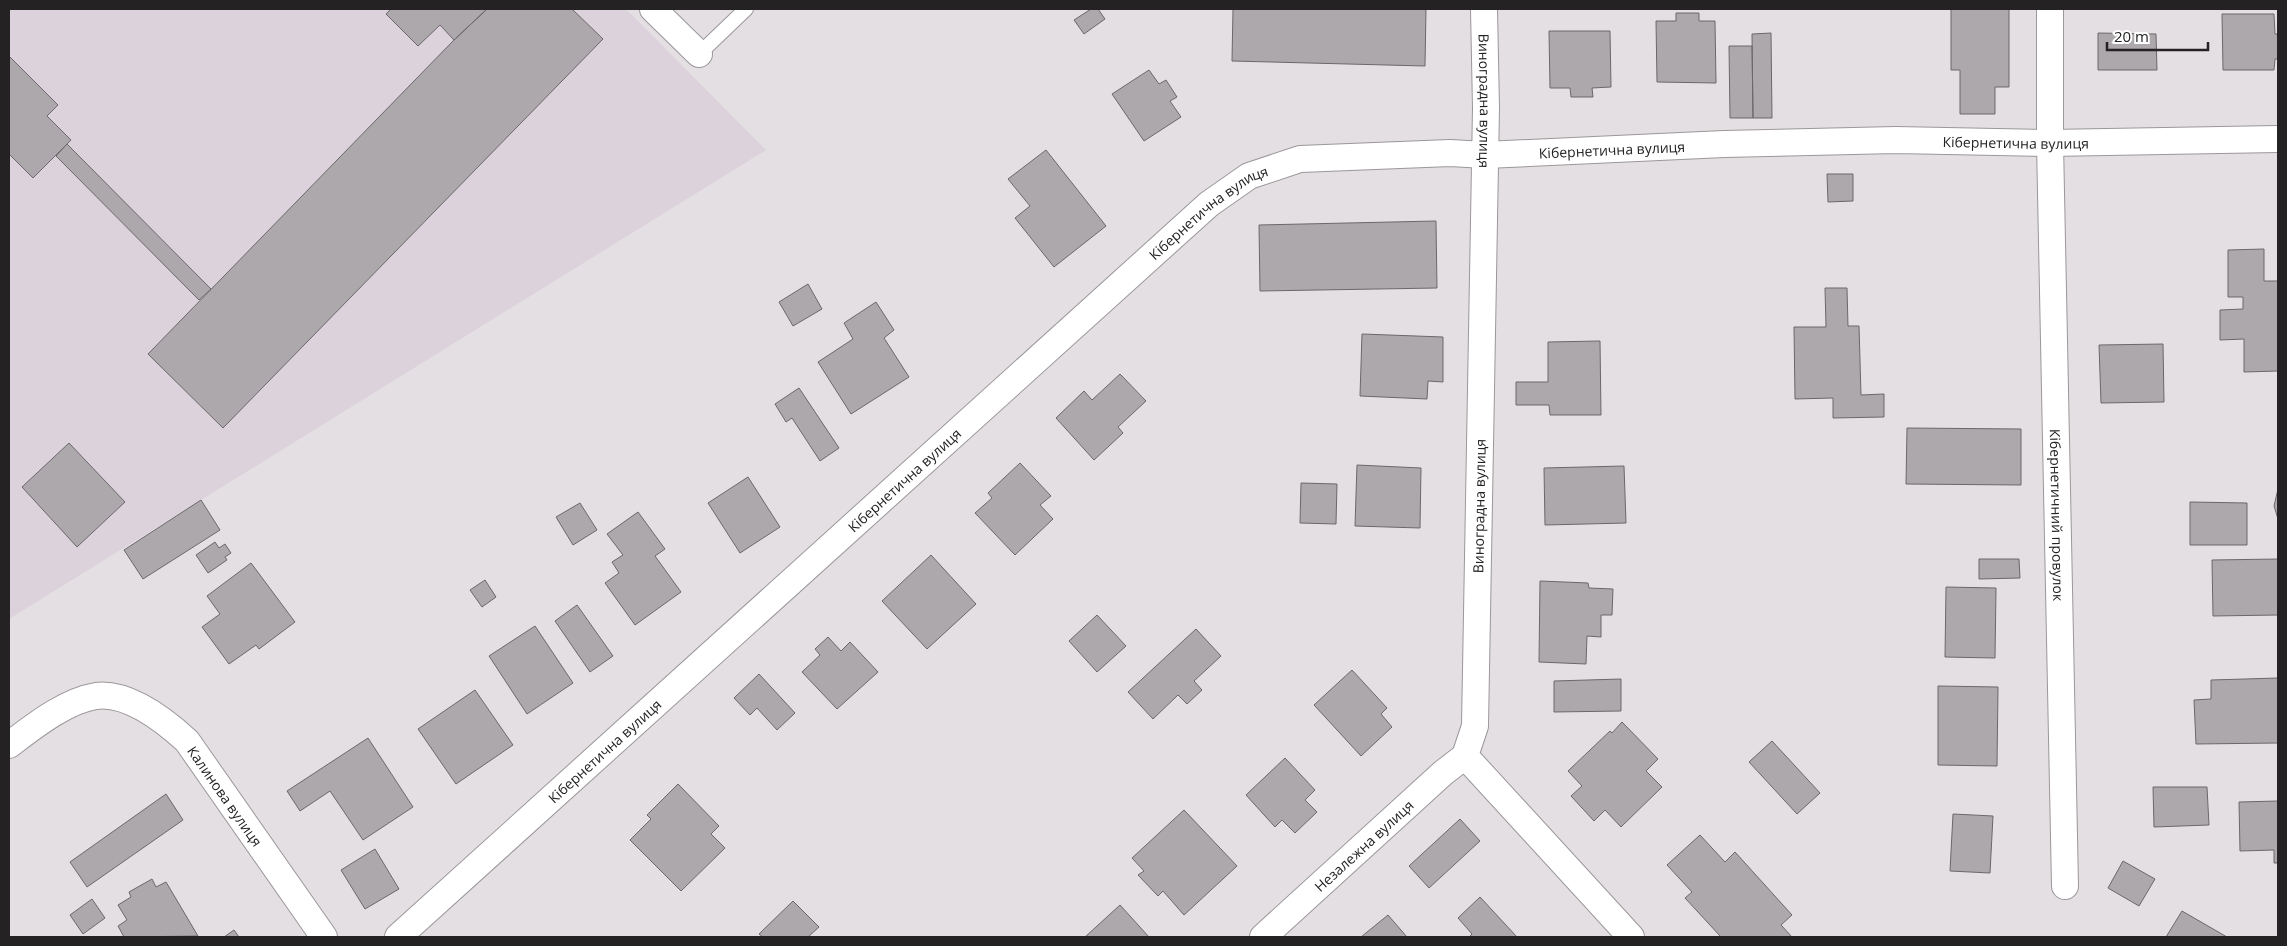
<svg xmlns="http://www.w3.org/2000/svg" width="2287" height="946" viewBox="0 0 2287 946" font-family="'Open Sans',sans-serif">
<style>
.built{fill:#dcd2db}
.building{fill:#aca8ab;stroke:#6b686b}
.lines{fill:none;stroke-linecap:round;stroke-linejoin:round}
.lane-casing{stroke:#9b979a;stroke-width:16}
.street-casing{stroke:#9b979a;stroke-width:28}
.lane{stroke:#fff;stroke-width:14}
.street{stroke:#fff;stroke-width:26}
.labels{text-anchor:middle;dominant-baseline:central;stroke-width:4;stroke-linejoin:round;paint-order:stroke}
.street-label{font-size:14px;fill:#242223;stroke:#fff}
</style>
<rect width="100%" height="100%" fill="#e4dfe3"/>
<path class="built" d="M9,9H626L766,150L9,619Z"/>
<path class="building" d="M391,9H487L454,40L440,25L418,46L386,14Z
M487,9H572L603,39L223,428L148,354L454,40Z
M1091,9H1098L1105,19L1084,34L1074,20Z
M1233,9H1426L1425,66L1232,61Z
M1951,9H2009V87H1995V114H1960V70H1951Z
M1676,13H1699V21H1715L1716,83L1657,82L1656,21H1676Z
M2222,14H2274L2275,34H2278V59H2275L2274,70H2223Z
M1549,31H1610L1611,87L1592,88L1593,97H1571L1570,88H1550Z
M1771,33L1772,118H1753L1752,34Z
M2098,33L2156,34L2157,70H2098Z
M1729,46H1752L1753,118H1730Z
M9,56L58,105L47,116L71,140L33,178L10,155L9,156Z
M1149,70L1159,84L1166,80L1177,97L1170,101L1181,117L1144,141L1112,94Z
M67,144L211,289L199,300L56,156Z
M1046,150L1106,226L1054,267L1015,218L1030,206L1008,179Z
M1827,174H1853V201L1828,202Z
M1436,221L1437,288L1260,291L1259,225Z
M2264,249V281H2278V371L2244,372V339L2220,340V310L2243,309V297H2228V250Z
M808,284L822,309L793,326L779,302Z
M1825,288H1847L1848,326H1859L1861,395L1884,394V417L1833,418V398L1795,399L1794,327H1826Z
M876,302L894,330L884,338L909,377L851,414L818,362L853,339L844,323Z
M1362,334L1443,337V382L1428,381L1427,399L1360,396Z
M1600,341L1601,415H1550L1549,405H1516V382H1548V342Z
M2163,344L2164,402L2101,403L2099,345Z
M1120,374L1146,401L1118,427L1123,433L1094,460L1056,418L1084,391L1092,400Z
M799,388L839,448L820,461L792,418L786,422L775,404Z
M1907,428L2021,429V485L1906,484Z
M69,443L125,502L77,547L22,487Z
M1020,463L1051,496L1040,505L1053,519L1015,555L975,513L992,498L988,493Z
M1357,465L1421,468L1420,528L1355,526Z
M1624,466L1626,523L1545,525L1544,468Z
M748,477L780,527L740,553L708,503Z
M1301,483L1337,484L1336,524L1300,523Z
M2278,489V519L2274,506Z
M201,500L220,530L143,579L124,550Z
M2190,502L2247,503V545H2190Z
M580,503L597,530L573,545L556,517Z
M638,512L665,549L655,556L681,592L635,625L605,583L619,573L612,562L623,555L607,534Z
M215,542L219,548L225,544L231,553L225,557L227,560L208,573L196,555Z
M931,555L976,604L927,649L882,601Z
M1979,559H2019L2020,578L1979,579Z
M2278,559V615L2213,616L2212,560Z
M251,563L295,622L259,649L256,645L229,664L202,627L220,614L207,596Z
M485,580L496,597L482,607L470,590Z
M1540,581L1588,583L1589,588L1613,589L1612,615H1601V637L1587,636L1586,664L1539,662Z
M1946,587L1996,588L1995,658L1945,657Z
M577,605L613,656L590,672L555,621Z
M1097,615L1126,646L1097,672L1069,641Z
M535,626L573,683L527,714L489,656Z
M1196,629L1221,656L1194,681L1202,690L1187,704L1178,695L1153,719L1128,692Z
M828,637L841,651L850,642L878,672L837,709L802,672L820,655L815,649Z
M1352,670L1387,708L1381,714L1392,727L1361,756L1314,705Z
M759,674L795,713L777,730L757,708L750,715L734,698Z
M2278,678V743L2196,744L2194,700L2211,699V680Z
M1621,679V711L1554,712V681Z
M1938,686L1998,687L1997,766L1938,765Z
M475,690L513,745L456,784L418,729Z
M1622,722L1658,759L1646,771L1662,787L1621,827L1605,810L1594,821L1571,796L1582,786L1568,771L1610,731L1612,733Z
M368,738L413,807L363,840L330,791L300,811L287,791Z
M1772,741L1820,793L1797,814L1749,762Z
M1285,758L1315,790L1305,800L1317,812L1295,833L1282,820L1275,827L1246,795Z
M678,784L719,826L711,834L725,848L681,891L630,840L651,819L647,815Z
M2153,787H2207L2209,825L2154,827Z
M166,794L183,820L87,887L70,862Z
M2278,801V863H2274V850L2240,851L2239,802Z
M1184,810L1237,866L1184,915L1163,891L1158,896L1138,875L1144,871L1132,858Z
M1953,814L1993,816L1990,873L1950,871Z
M1460,819L1480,841L1429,888L1409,866Z
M1700,835L1725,862L1735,852L1792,915L1781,925L1792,937H1721L1685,898L1692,892L1667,865Z
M375,849L399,889L365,909L341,870Z
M2123,861L2155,879L2139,906L2108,888Z
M152,879L156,887L166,882L198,936L124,937L118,926L127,920L118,905L131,897L129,892Z
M1480,897L1517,937H1469L1472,934L1458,918Z
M92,899L105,918L83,934L70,915Z
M793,901L819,927L808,937H763L759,934Z
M1120,905L1149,937H1085Z
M2182,911L2227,937H2166Z
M1388,915L1407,937H1361Z
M234,930L239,937H224Z"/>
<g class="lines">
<defs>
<path id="lane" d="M699,54L746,9"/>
<g id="street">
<path d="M653,9L699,54"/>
<path id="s1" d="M1484,9L1486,108L1475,726L1465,756L1631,937"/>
<path id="s2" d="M2050,9V143L2065,886"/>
<path id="s3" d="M9,745C33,727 65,701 96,696C128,692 165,721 187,741L324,937"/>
<path id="s4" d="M398,937L1209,204L1249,176L1300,159L1450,153L1485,155L1724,144L1896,140L2050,143L2278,139"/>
<path id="s5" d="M1263,937L1443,773L1465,756"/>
</g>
</defs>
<use href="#lane" class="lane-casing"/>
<use href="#street" class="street-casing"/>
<use href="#lane" class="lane"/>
<use href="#street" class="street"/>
</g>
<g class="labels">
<g class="street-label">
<text stroke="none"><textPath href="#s1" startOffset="92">Виноградна вулиця</textPath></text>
<text stroke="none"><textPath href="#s4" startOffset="1912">Кібернетична вулиця</textPath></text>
<text stroke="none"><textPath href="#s4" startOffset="1508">Кібернетична вулиця</textPath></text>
<text stroke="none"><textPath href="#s4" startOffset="1088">Кібернетична вулиця</textPath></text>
<text stroke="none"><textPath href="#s4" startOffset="682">Кібернетична вулиця</textPath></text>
<text transform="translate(1479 506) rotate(-89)">Виноградна вулиця</text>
<text stroke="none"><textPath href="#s2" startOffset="506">Кібернетичний провулок</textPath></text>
<text stroke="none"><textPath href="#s4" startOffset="278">Кібернетична вулиця</textPath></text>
<text stroke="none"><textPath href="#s3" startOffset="272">Калинова вулиця</textPath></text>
<text stroke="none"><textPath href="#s5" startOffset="136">Незалежна вулиця</textPath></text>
</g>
</g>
<rect width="2287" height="946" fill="none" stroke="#242223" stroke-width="20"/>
<path d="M2107 42v8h101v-8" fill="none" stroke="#242223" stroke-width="2.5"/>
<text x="2114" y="42" font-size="15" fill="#242223" stroke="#ffffff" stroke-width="4" paint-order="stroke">20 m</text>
</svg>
